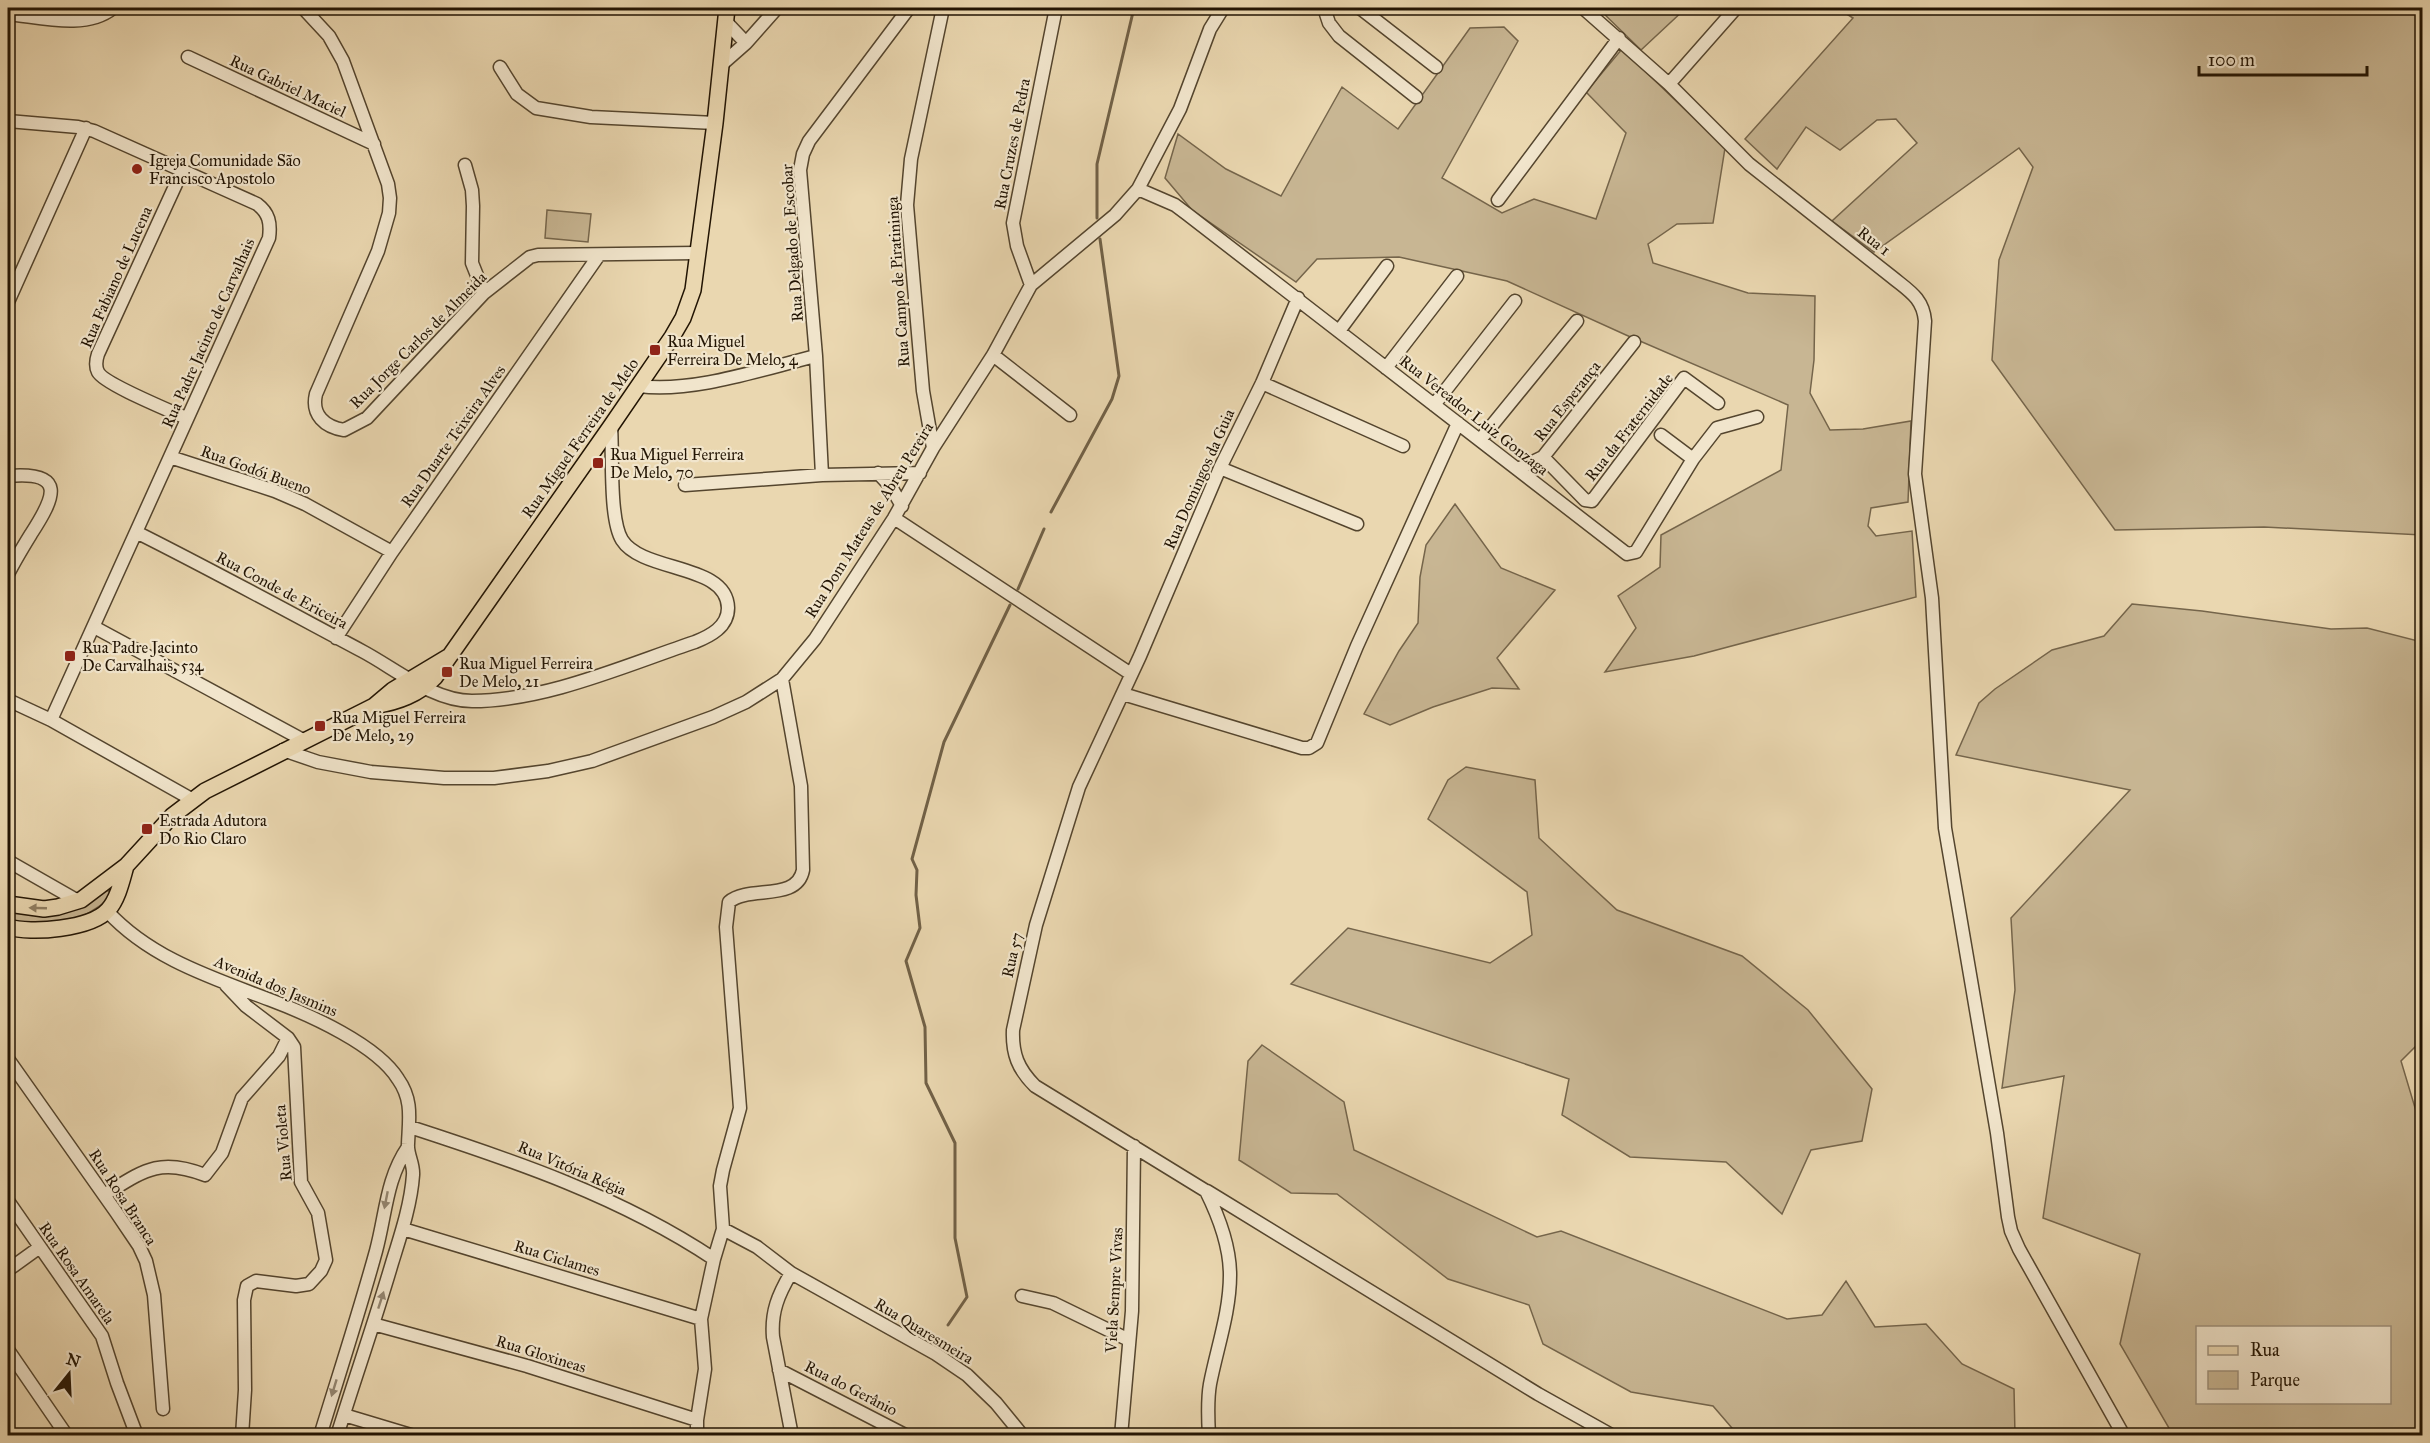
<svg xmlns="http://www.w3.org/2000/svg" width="2430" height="1443" viewBox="0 0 2430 1443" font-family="'IM FELL Great Primer',serif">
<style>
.green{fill:#c8b693;stroke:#75654b;stroke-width:1.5;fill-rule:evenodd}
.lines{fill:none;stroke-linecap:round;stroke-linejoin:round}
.stream{stroke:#716147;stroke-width:3}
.minor-casing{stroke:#54452e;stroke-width:15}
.major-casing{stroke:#221403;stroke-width:18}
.minor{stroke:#f1e5cc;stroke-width:12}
.major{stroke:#ead7b0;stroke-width:15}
.oneway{fill:#907f62}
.oneway2{fill:#948772}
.poi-dot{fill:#8f2418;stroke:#f1e5cc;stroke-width:2}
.labels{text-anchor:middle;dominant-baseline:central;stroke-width:4.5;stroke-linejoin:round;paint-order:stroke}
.street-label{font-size:16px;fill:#221403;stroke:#f1e5cc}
.poi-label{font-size:16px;fill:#221403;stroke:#f1e5cc;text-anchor:start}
</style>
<rect width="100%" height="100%" fill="#ead7b0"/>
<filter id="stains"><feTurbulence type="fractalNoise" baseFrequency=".00333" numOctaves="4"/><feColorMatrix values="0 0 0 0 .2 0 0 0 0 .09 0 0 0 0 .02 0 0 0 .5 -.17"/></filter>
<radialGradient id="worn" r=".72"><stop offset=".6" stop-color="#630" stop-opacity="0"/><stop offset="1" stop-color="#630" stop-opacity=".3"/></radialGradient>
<path class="green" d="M1601,8H1686L1641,50L1599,9Z
M1837,8H2278L2286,10L2287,8H2422V535L2264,527L2115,530L1992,360L1999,260L2033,167L2019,148L1874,252L1832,221L1917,143L1896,119L1877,120L1840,150L1806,127L1777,169L1745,139L1853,18Z
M1504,27L1518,41L1442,178L1502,213L1534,199L1596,219L1626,133L1586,92L1622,49L1725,148L1713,223L1677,224L1648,244L1653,263L1748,293L1815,296L1814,360L1810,393L1830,430L1863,429L1911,421L1908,502L1871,508L1868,526L1876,536L1912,531L1916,597L1694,656L1605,672L1636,628L1618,596L1660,567L1661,535L1781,470L1788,405L1626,335L1507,281L1399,257L1317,259L1296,282L1192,210L1165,178L1178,134L1226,169L1281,196L1342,87L1398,129L1470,28Z
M547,210L591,214L588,242L545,238Z
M1455,504L1501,568L1555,590L1497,658L1519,689L1492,688L1433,707L1390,725L1364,714L1399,651L1418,623L1420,577L1426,545Z
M2132,604L2202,611L2331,629L2367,628L2422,642V1040L2401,1061L2422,1131V1435H2173L2120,1344L2140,1254L2043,1218L2064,1076L2002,1088L2015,990L2011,918L2130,790L1956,755L1979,703L1995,689L2052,650L2104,636ZM2198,1328H2390V1402H2198Z
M1466,767L1535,780L1539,838L1617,910L1742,956L1808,1010L1872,1089L1862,1141L1811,1150L1782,1214L1726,1162L1630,1157L1562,1115L1569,1079L1291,984L1348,928L1490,963L1532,935L1527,892L1428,819L1448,780Z
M106,890L111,892V897C74,929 52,924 8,923V911L29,914Z
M1262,1045L1344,1102L1354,1150L1537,1237L1561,1231L1787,1319L1822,1315L1846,1281L1875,1327L1926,1324L1962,1364L2014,1389L2015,1435H1738L1713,1406L1631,1392L1543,1344L1529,1305L1448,1279L1337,1194L1291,1193L1239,1160L1248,1061Z"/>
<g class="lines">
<path class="stream" d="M1097,218V164L1134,8
M1051,512L1112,399L1119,376L1100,239
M1018,589L1044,529
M948,1325L967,1297L955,1238V1143L926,1083L925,1027L906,961L920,928L916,895L917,870L912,859L944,742L1010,605"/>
<defs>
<path id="minor" d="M303,8L329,36L343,61L388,184L390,198L389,213L378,251L316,394C311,415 325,427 344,430L367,418L484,293L530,257L538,255L697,253
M1324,8L1329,23L1339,36L1416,97
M1360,8L1436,67
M1583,8L1669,84L1749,164L1892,277C1909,291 1923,298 1925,321L1915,474L1932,598L1945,828L1997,1133L2008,1217L2011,1231L2019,1249L2124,1436
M8,14C40,17 86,30 113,8
M727,23L746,43
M188,57L374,144
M721,65L746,43L777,8
M500,67L517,94L536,108L591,117L715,123
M1669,84L1736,8
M8,121L78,127L94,131L257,204C269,213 271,223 269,238L51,720
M465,165L472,190L473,206L472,263L484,293
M182,171L98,354C96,360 95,366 98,372C104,384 171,411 186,418
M1138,189L1175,205L1187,214L1627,554L1636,552L1693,459L1717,428L1757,417
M1498,200L1619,38
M1031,285L1017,246L1013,223L1056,8
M8,302L86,128
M1339,331L1387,266
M993,355L1070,415
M1386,368L1457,276
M1262,383L1403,446
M639,386C694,393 762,369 816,356
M1434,405L1515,301
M1661,435L1693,459
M1480,440L1577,321
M933,448L923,391L907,205L911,159L943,8
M170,457L275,491L305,504L392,552
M1543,457L1585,500L1592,501L1684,378L1718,403
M1220,468L1357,524
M1518,469L1543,457L1634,342
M878,473L891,487L902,506
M822,475L816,356L800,170L803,154L809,141L909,8
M8,476C67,471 55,497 31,534C23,547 15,560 8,574
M685,485L822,475L920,473
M894,518L1131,674
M136,532C212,570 287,611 362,651C396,669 433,701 472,701C546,701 626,665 695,642C710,636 728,627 728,608C727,563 643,573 622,540C609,519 613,453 611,426
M94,627L303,740
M336,638L392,552L599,255
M1123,694L1302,748H1309L1317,743L1357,646L1458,423
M8,700L51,720L193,800
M283,750L318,762L371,772L444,778H494L548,771L592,761L713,717L746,702L782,679L815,639L894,518L933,448L993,355L1031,285L1115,215L1138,189L1180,109L1210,29L1223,8
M8,861L78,901
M107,911C151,959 213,978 273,1001C310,1015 377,1045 398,1079C413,1100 409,1119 408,1144C407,1154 414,1164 413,1175C411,1204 401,1234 392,1263C375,1321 355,1378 337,1436
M226,985L246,1006L288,1038L294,1047L301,1182L318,1213L326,1260L321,1271L309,1284L296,1286L256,1281L247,1286L244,1300L245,1390L242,1436
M8,1059L116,1212L139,1246L146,1261L154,1295L163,1409
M410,1127C515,1161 621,1197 714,1259
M1207,1191L1538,1394L1613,1436
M104,1195C143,1171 159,1157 205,1175L222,1153L242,1098L279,1056L288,1038
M8,1201L102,1336L117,1383L137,1436
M403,1229L701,1319
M723,1229L757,1247L791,1273L936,1354L967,1375L996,1403L1023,1436
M8,1270L40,1247
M791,1273C778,1295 771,1312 773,1337L792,1436
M1022,1296L1053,1303L1129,1340
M373,1324L527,1366L697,1420
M8,1350L67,1436
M779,1370L907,1436
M344,1415L414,1436
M320,1436C339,1374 359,1313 376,1251C386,1214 386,1179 408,1147
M697,1436V1420L705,1369L701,1319L714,1259L723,1229L720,1186L723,1170L740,1108L726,927L729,902C749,885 797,902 803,870L801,786L782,679
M1121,1436L1132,1311L1134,1146
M1209,1436C1208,1419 1207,1401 1210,1384C1217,1348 1230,1312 1230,1275C1230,1245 1219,1217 1206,1191L1035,1086C1018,1069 1012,1054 1013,1030L1036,925L1079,787L1140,656L1220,468L1262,383L1298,298"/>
<path id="major" d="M374,706C398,702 418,695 435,677L611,426L672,337L683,318L693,290L715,123L727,8
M8,904L44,909L58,907L81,900L126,866L172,816L205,791L374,706L393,690L448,657
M8,927C31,934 91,929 108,910C118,899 122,880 126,866"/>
</defs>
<use href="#minor" class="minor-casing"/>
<use href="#major" class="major-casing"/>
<use href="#minor" class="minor"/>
<use href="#major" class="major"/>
</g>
<defs><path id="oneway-solid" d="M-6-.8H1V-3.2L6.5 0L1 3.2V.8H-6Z" transform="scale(1.5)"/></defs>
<use class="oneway" href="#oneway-solid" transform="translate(38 908) rotate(-178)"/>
<g class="oneway2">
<use href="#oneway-solid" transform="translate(386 1200) rotate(101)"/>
<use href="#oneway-solid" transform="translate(381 1300) rotate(-72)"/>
<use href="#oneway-solid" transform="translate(334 1388) rotate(107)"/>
</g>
<g class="poi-dot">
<circle cx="137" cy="169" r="6"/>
<rect x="649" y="344" width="12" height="12" rx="3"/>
<rect x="592" y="457" width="12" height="12" rx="3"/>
<rect x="64" y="650" width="12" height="12" rx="3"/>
<rect x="441" y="666" width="12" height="12" rx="3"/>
<rect x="314" y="720" width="12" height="12" rx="3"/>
<rect x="141" y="823" width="12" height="12" rx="3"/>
</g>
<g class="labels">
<g class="street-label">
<text transform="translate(288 86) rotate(25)">Rua Gabriel Maciel</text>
<text transform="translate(1012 144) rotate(-79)">Rua Cruzes de Pedra</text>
<text transform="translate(1874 241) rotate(38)">Rua 1</text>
<text transform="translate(792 243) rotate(-94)">Rua Delgado de Escobar</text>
<text transform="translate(116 277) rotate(-66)">Rua Fabiano de Lucena</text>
<text transform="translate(898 282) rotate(-94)">Rua Campo de Piratininga</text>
<text transform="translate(208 333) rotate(-66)">Rua Padre Jacinto de Carvalhais</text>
<text transform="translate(418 340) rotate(-45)">Rua Jorge Carlos de Almeida</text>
<text transform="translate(1567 401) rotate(-52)">Rua Esperança</text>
<text transform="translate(1474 415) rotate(38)">Rua Vereador Luiz Gonzaga</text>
<text transform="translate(1629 427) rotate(-52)">Rua da Fraternidade</text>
<text transform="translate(453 436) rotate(-55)">Rua Duarte Teixeira Alves</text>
<text transform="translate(580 438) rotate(-55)">Rua Miguel Ferreira de Melo</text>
<text transform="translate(256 470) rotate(20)">Rua Godói Bueno</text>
<text transform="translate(1199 479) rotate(-66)">Rua Domingos da Guia</text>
<text transform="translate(869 520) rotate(-58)">Rua Dom Mateus de Abreu Pereira</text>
<text transform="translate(282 590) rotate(28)">Rua Conde de Ericeira</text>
<text transform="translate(1012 955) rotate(-77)">Rua 57</text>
<text transform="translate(276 986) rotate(23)">Avenida dos Jasmins</text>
<text transform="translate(283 1143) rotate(-95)">Rua Violeta</text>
<text transform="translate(572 1168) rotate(23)">Rua Vitória Régia</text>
<text transform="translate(123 1197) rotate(57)">Rua Rosa Branca</text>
<text transform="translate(557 1258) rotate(17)">Rua Ciclames</text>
<text transform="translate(77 1273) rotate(55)">Rua Rosa Amarela</text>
<text transform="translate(1114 1290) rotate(-87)">Viela Sempre Vivas</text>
<text transform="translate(924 1331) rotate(31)">Rua Quaresmeira</text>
<text transform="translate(541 1354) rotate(17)">Rua Gloxineas</text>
<text transform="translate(851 1388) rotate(27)">Rua do Gerânio</text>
</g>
<g class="poi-label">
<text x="149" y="160">Igreja Comunidade São<tspan x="149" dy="18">Francisco Apostolo</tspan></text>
<text x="667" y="341">Rua Miguel<tspan x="667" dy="18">Ferreira De Melo, 4</tspan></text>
<text x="610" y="454">Rua Miguel Ferreira<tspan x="610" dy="18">De Melo, 70</tspan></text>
<text x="82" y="647">Rua Padre Jacinto<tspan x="82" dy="18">De Carvalhais, 534</tspan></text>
<text x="459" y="663">Rua Miguel Ferreira<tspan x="459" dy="18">De Melo, 21</tspan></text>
<text x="332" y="717">Rua Miguel Ferreira<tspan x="332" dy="18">De Melo, 29</tspan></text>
<text x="159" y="820">Estrada Adutora<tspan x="159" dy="18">Do Rio Claro</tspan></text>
</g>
</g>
<rect width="2430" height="1443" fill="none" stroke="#ead7b0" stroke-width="30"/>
<rect x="9" y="9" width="2412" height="1425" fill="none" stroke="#221403" stroke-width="3"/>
<rect x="15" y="15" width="2400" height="1413" fill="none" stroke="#221403" stroke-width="1.5"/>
<rect x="2196" y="1326" width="195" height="78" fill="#f1e5cc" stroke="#9e917c" stroke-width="1.5"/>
<rect x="2208" y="1346" width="30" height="9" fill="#ead7b0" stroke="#9e917c" stroke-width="1.5"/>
<text x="2250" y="1356" font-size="18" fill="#221403">Rua</text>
<rect x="2208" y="1371" width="30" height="18" fill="#c8b693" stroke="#9e917c" stroke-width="1.5"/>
<text x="2250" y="1386" font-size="18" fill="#221403">Parque</text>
<g transform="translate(69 1374) rotate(18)" stroke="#f1e5cc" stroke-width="4.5" paint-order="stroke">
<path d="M0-4.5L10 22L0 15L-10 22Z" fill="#221403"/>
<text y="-9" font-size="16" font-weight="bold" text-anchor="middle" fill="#221403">N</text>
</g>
<path d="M2199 66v9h168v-9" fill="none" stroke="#221403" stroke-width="3"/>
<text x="2208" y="66" font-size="18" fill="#221403" stroke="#f1e5cc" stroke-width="4.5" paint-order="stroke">100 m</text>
<rect width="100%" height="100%" filter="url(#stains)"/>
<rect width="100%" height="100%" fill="url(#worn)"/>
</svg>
